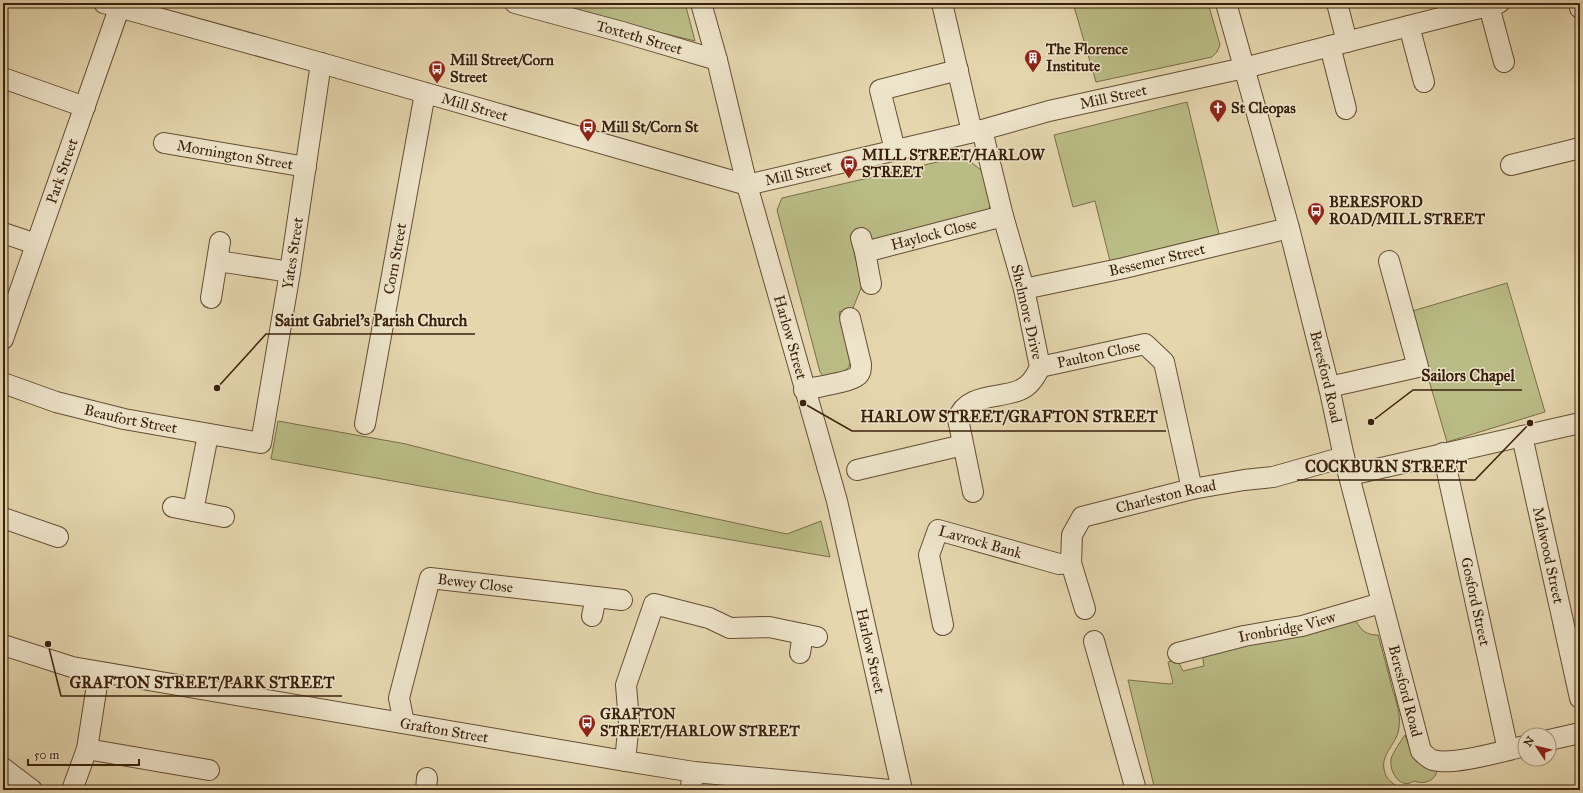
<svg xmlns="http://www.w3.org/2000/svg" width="1583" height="793" viewBox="0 0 1583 793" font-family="'IM FELL Great Primer',serif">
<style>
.green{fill:#babc86;stroke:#7a6e48}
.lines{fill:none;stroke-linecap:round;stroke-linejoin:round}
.minor-casing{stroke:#654e34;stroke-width:22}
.minor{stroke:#eee4ca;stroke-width:20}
.labels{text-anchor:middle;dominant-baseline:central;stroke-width:3;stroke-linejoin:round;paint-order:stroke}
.street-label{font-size:15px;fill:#3a200b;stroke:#eee4ca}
.poi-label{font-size:15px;font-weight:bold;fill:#3a200b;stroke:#eee4ca;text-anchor:start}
.leader{fill:none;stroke:#3a200b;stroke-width:1.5}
.callout-dot{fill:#3a200b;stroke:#eee4ca;stroke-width:1.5}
.callout-label{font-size:16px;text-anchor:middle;font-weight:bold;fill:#3a200b;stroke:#eee4ca;stroke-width:3;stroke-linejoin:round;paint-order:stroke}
</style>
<rect width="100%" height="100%" fill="#e5d6ae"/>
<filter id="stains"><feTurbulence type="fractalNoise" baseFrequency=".005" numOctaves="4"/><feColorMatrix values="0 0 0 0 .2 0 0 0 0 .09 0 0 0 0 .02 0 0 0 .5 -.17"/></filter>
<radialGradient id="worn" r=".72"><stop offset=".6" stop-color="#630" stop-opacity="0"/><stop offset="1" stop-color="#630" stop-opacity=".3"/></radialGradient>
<path class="green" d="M539,3H685L695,41Z
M1073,3H1208L1220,45L1217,52L1212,57L1096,82Z
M1187,102L1219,234L1110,261L1095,201L1073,207L1054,135Z
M963,156L981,170L991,203L989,209L985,213L870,240L866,230L850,235L862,286L853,308L839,312L850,363L849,367L844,371L823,376L820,372L777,210L782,198Z
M1507,283L1545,412L1447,442L1409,312Z
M278,421L406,444L595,493L787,534L821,521L830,557L426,487L271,459Z
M1356,621C1362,631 1366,635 1378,635C1383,653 1388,671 1392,688C1396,700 1401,715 1399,727C1398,743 1381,753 1384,769C1385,778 1393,786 1402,787V790H1155L1128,680L1170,684L1173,683L1168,662L1176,660L1178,661L1183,671L1204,666L1203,659L1206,654Z
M1405,735L1412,754L1437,770C1436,781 1424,785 1414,781C1401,790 1389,773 1391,759C1392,754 1402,739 1405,735Z"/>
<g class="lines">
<defs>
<g id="minor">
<path id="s1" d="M104,3L321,63L747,185L982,130L1049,111L1244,68L1499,3"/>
<path id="s2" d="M515,3L622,32L717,60"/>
<path id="s3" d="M701,3L717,60L747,185L837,501L902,790"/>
<path d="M942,3L972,132"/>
<path id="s4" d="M1226,3L1289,228L1329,387L1344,457L1421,751C1424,754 1429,759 1433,760C1453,766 1503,751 1525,746"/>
<path d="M1337,3L1347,42"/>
<path d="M1579,3L1580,8"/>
<path d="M1489,6L1504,62"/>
<path d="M1409,26L1424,82"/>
<path d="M1330,46L1346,109"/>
<path d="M3,78L85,107"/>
<path id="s5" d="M164,143L306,167"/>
<path d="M895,150L880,90L958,70"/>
<path d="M1511,165L1580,148"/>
<path d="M3,233L36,244"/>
<path d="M861,238L865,252L871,284"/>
<path id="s6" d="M865,252L1003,216"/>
<path d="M218,261L290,272"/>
<path id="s7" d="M1024,289L1124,268L1289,228"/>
<path d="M211,298L220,242"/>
<path id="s8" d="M3,339L121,3"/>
<path id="s9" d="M1040,367L1145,344L1164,362L1192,489"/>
<path id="s10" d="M3,383L56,402L124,419L261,443L290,272L321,63"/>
<path d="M1329,387L1418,367L1389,261"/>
<path d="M804,390C815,387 851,382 857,376C861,373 861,369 861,364L850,318"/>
<path id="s11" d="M365,424L425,93"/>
<path id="s12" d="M1522,436L1580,698"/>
<path id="s13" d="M1443,453L1508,750"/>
<path d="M857,470L963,445"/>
<path d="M1350,475L1580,423"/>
<path d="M973,492L958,419C966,393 999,399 1020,390C1030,386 1036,376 1040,367L1024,289L1003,216L982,130"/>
<path d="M173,507L224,517"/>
<path d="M193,511L208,435"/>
<path d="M3,518L58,537"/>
<path id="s14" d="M1085,609L1071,563L1072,535L1082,517L1192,489L1244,480L1273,477L1344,457"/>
<path d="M592,616L596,597"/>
<path id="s15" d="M943,625L929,555L938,530L1059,564L1071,563"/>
<path d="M1094,641L1136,790"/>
<path id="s16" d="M3,645L72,667L625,761L694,772L890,790"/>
<path d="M800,653L803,634"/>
<path id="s17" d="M1178,653L1244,636L1302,626L1381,603"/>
<path id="s18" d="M404,723L399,698L430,578L622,600"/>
<path d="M1549,740L1580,733"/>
<path d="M87,749L209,770"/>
<path d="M625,761L629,722L626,685L654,604L709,618L730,628L769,627L817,637"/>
<path d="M3,768L32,790"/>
<path d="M72,790L87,749L99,672"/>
<path d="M426,790L427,778"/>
<path d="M690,790L694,772"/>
</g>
</defs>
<use href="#minor" class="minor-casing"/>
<use href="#minor" class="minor"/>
</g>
<defs>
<symbol id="building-pin" viewBox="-11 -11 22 30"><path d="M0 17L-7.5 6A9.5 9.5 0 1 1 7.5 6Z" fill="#8f2418" stroke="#eee4ca"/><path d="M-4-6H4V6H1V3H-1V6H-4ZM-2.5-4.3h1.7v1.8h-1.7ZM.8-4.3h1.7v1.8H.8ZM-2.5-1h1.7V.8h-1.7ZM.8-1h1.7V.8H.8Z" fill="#fff"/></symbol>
<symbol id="bus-pin" viewBox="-11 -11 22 30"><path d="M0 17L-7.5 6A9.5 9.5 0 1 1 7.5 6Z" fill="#8f2418" stroke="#eee4ca"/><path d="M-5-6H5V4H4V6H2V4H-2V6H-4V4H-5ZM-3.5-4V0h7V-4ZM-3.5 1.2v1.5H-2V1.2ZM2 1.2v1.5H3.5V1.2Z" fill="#fff"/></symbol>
<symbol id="church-pin" viewBox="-11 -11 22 30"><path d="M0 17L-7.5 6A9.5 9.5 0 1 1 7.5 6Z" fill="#8f2418" stroke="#eee4ca"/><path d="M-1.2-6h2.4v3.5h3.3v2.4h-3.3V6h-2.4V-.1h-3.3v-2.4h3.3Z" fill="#fff"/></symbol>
</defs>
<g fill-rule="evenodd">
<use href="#building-pin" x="1023" y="48" width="20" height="27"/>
<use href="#bus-pin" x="427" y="59" width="20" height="27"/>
<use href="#church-pin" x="1208" y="98" width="20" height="27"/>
<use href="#bus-pin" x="578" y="117" width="20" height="27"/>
<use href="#bus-pin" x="839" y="154" width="20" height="27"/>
<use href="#bus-pin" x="1306" y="201" width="20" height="27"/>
<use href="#bus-pin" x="577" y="713" width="20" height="27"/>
</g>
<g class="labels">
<g class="street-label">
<text stroke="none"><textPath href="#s2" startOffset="129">Toxteth Street</textPath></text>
<text stroke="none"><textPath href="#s1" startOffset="1045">Mill Street</textPath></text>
<text stroke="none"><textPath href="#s1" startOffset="385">Mill Street</textPath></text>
<text stroke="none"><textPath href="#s5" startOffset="72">Mornington Street</textPath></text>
<text stroke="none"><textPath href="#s8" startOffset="178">Park Street</textPath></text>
<text stroke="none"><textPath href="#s1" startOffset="721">Mill Street</textPath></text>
<text stroke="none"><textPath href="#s6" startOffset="71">Haylock Close</textPath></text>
<text stroke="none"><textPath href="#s10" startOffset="458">Yates Street</textPath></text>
<text stroke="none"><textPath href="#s11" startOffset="168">Corn Street</textPath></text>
<text stroke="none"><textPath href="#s7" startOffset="136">Bessemer Street</textPath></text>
<text transform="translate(1027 312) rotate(77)">Shelmore Drive</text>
<text stroke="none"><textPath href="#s3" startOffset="346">Harlow Street</textPath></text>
<text stroke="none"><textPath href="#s9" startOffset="60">Paulton Close</textPath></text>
<text stroke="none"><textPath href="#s4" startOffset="387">Beresford Road</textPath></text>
<text stroke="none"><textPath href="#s10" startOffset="133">Beaufort Street</textPath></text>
<text stroke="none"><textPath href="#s14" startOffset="183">Charleston Road</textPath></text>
<text stroke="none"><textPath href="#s15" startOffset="142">Lavrock Bank</textPath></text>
<text stroke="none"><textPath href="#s12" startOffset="122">Malwood Street</textPath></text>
<text stroke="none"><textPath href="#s18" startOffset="195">Bewey Close</textPath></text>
<text stroke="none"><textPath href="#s13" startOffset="152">Gosford Street</textPath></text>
<text stroke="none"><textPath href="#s17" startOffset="112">Ironbridge View</textPath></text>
<text stroke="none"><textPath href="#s3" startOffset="670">Harlow Street</textPath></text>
<text stroke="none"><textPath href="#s4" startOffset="711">Beresford Road</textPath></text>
<text stroke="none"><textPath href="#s16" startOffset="450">Grafton Street</textPath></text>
</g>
<g class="poi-label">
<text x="1046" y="49">The Florence<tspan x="1046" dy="17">Institute</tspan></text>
<text x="450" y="60">Mill Street/Corn<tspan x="450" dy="17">Street</tspan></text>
<text x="1231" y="108">St Cleopas</text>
<text x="601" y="127">Mill St/Corn St</text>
<text x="862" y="155">MILL STREET/HARLOW<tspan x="862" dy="17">STREET</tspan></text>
<text x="1329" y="202">BERESFORD<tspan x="1329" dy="17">ROAD/MILL STREET</tspan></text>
<text x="600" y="714">GRAFTON<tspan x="600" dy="17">STREET/HARLOW STREET</tspan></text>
</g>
</g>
<path class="leader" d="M217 388L266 334H475M1371 422L1413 390H1522M803 403L852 431H1166M1530 423L1475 480H1297M48 644L61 696H342"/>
<g class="callout-dot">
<circle cx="217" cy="388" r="4"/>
<circle cx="1371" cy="422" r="4"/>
<circle cx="803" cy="403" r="4"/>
<circle cx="1530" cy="423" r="4"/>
<circle cx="48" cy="644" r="4"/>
</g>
<g class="callout-label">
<text x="371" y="326">Saint Gabriel's Parish Church</text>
<text x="1468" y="381">Sailors Chapel</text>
<text x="1009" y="422">HARLOW STREET/GRAFTON STREET</text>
<text x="1386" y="472">COCKBURN STREET</text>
<text x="202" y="688">GRAFTON STREET/PARK STREET</text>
</g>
<rect width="1583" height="793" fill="none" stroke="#e5d6ae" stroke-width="16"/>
<rect x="4" y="4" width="1575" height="785" fill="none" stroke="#3a200b" stroke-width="2"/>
<rect x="8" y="8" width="1567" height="777" fill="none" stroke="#3a200b"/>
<g transform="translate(1537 747) rotate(305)"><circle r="19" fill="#eee4ca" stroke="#a6967e"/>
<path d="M0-3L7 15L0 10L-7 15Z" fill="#8f2418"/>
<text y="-6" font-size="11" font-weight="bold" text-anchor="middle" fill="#3a200b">N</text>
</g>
<path d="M28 759v6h111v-6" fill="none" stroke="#3a200b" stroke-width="2"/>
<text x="34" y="759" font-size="12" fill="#3a200b" stroke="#eee4ca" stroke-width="3" paint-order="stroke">50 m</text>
<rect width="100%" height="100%" filter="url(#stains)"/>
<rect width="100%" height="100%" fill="url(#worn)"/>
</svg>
